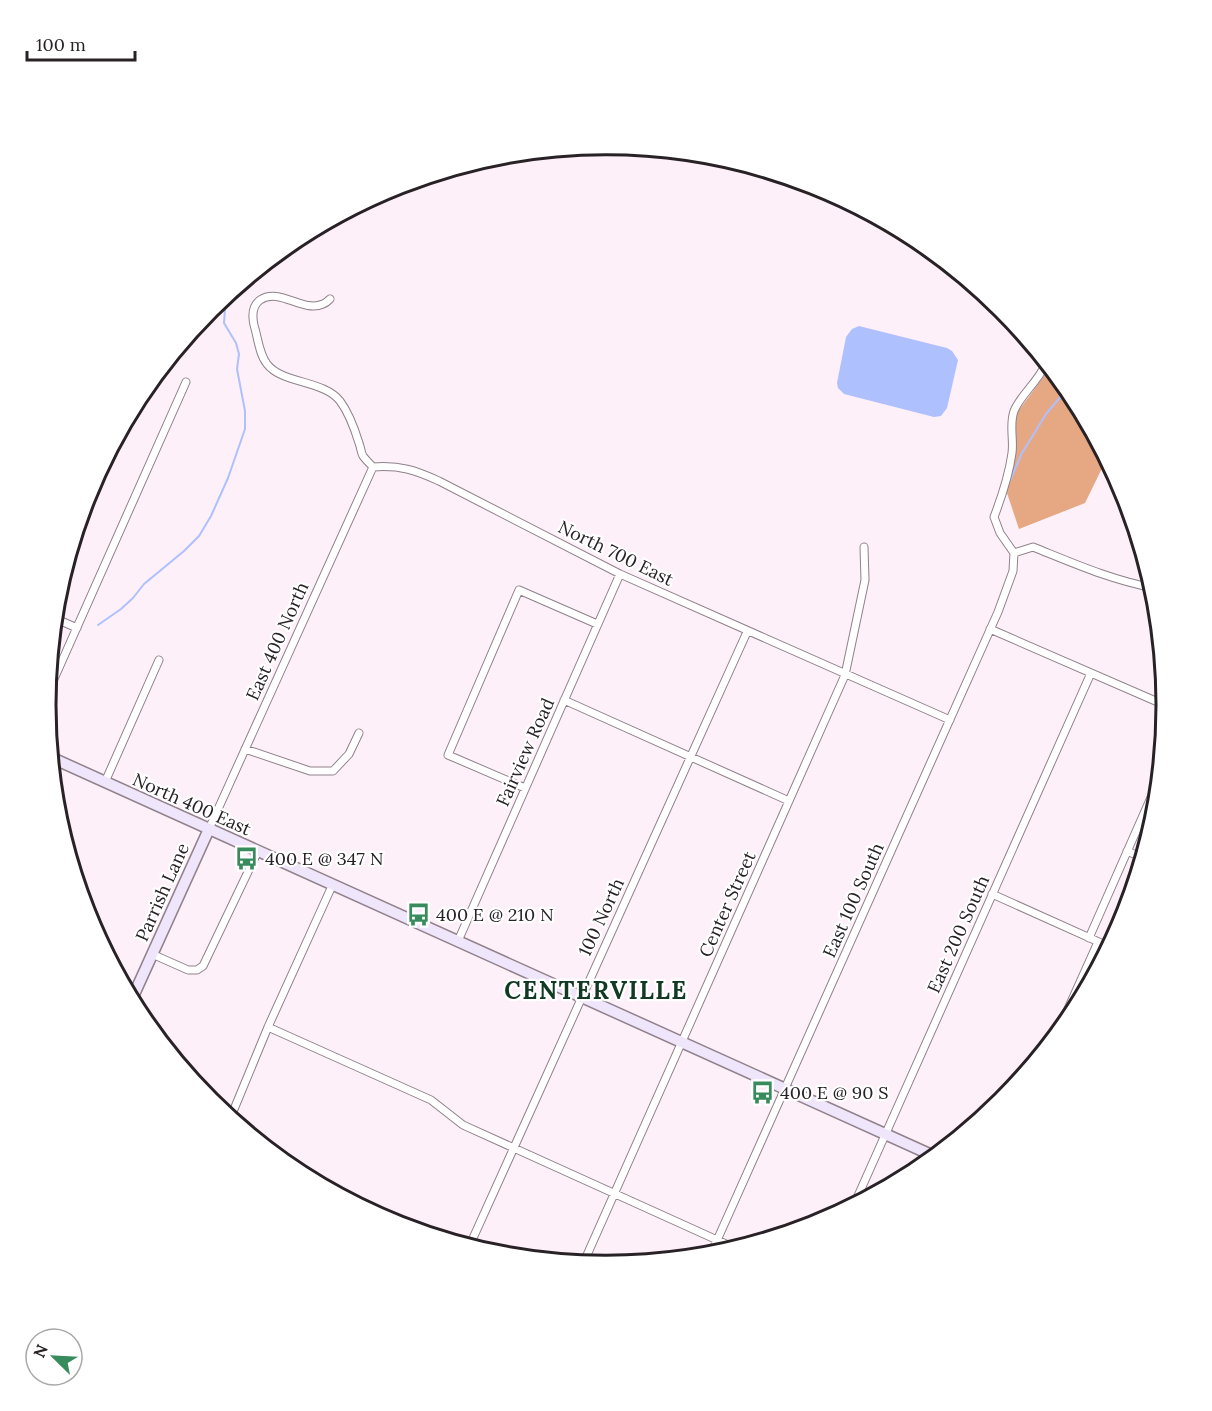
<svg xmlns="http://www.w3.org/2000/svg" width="1212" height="1411" viewBox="0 0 1212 1411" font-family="Lora,serif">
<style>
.forest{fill:#e6a783}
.water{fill:#aec0fe}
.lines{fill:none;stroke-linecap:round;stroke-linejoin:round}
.stream{stroke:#aec0fe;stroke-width:2}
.street-casing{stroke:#90818a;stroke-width:9}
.secondary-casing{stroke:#90818a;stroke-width:13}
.street{stroke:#fff;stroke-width:7}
.secondary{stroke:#f0e6fb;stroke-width:10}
.labels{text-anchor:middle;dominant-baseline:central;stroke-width:4.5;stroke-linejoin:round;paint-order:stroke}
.street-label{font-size:18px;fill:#282226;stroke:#fff}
.poi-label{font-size:18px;fill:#282226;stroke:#fff;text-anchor:start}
.district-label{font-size:24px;font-weight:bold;letter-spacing:1.5px;fill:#113923;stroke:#fff}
.rim{fill:none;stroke:#282226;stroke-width:3}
</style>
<rect width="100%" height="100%" fill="#fdf0f8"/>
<path class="forest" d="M1051,367L1073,394L1107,458L1085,503L1019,529L1004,484L1013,418Z"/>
<path class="water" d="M859,326L947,348L952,351L958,360L947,408L941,416L934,417L844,394L838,388L837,383L846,337L852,329Z"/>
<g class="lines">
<path class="stream" d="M1010,481L1022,453L1046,414L1068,388
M98,625L121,609L133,598L144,584L184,551L199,536L211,516L228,478L245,429V411L237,369L239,354L236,343L224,323L226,295"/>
<defs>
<path id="street" d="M330,299C328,301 326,303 323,304C302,313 280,287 260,300C252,306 252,316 254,325C258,338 259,354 267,364C282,384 324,380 340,401C349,413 355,430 359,443C361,448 361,453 363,456C366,460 370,464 373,467
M373,467C400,465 415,470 439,481L620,574L950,720
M1014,553L1000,533L994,517C1002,496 1009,475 1012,453C1014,439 1009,425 1014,411C1021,394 1038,382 1045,365
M1014,553L1033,547C1073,563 1111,580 1154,588
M54,618L77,628
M990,629L1167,706
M46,697L186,382
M564,700L789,801
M245,749L310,771H333L349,754L359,733
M105,782L159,660
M525,788L448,755L519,590L597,624
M209,829L373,467
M1127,851L1143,858
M992,894L1110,947
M1089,938L1160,777
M458,941L620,574
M152,954L188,970H197L203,966L258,851
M268,1027L431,1100L463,1125L737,1249
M1054,1040L1098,942
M230,1119L268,1027L332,886
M853,1207L1091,673
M469,1247L747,632
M710,1256L998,612L1013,571L1014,553
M583,1264L845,675L865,580L864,547"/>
<path id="secondary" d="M50,757L936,1157
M131,1001L209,829"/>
</defs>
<use href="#street" class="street-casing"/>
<use href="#secondary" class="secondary-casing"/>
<use href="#street" class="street"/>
<use href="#secondary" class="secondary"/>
</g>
<defs>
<symbol id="bus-bare" viewBox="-9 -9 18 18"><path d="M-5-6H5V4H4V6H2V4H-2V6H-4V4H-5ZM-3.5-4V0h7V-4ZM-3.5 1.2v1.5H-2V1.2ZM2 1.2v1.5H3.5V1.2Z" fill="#388b5d" stroke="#fff" stroke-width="2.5" paint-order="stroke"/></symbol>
</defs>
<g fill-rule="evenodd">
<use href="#bus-bare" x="230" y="842" width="33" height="33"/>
<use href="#bus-bare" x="402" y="898" width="33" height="33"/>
<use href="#bus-bare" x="746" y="1076" width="33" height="33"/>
</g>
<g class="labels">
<g class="street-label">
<text transform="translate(616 553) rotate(26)">North 700 East</text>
<text transform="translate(277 641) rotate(-66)">East 400 North</text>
<text transform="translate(525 752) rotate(-66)">Fairview Road</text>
<text transform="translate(192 804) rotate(24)">North 400 East</text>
<text transform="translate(162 892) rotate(-66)">Parrish Lane</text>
<text transform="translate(853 900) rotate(-66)">East 100 South</text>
<text transform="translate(727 904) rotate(-66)">Center Street</text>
<text transform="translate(601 917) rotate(-65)">100 North</text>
<text transform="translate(958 934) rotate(-66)">East 200 South</text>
</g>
<g class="poi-label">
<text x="265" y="858">400 E @ 347 N</text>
<text x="436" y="914">400 E @ 210 N</text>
<text x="780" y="1092">400 E @ 90 S</text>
</g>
<g class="district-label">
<text x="596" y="990">CENTERVILLE</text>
</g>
</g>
<path d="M0 0H1212V1411H0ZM56 705a550 550 0 1 1 1100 0a550 550 0 1 1-1100 0Z" fill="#fff" fill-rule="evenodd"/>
<path class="rim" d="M56 705a550 550 0 1 1 1100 0a550 550 0 1 1-1100 0Z"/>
<g transform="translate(54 1357) rotate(294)"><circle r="28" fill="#ffffff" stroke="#a9a7a8" stroke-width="1.5"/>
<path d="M0-4.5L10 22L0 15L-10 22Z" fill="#388b5d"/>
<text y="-9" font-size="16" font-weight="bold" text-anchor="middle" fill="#282226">N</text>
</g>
<path d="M27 51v9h108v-9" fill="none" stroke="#282226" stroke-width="3"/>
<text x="36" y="51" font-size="18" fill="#282226" stroke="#ffffff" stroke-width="4.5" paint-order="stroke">100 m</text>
</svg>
